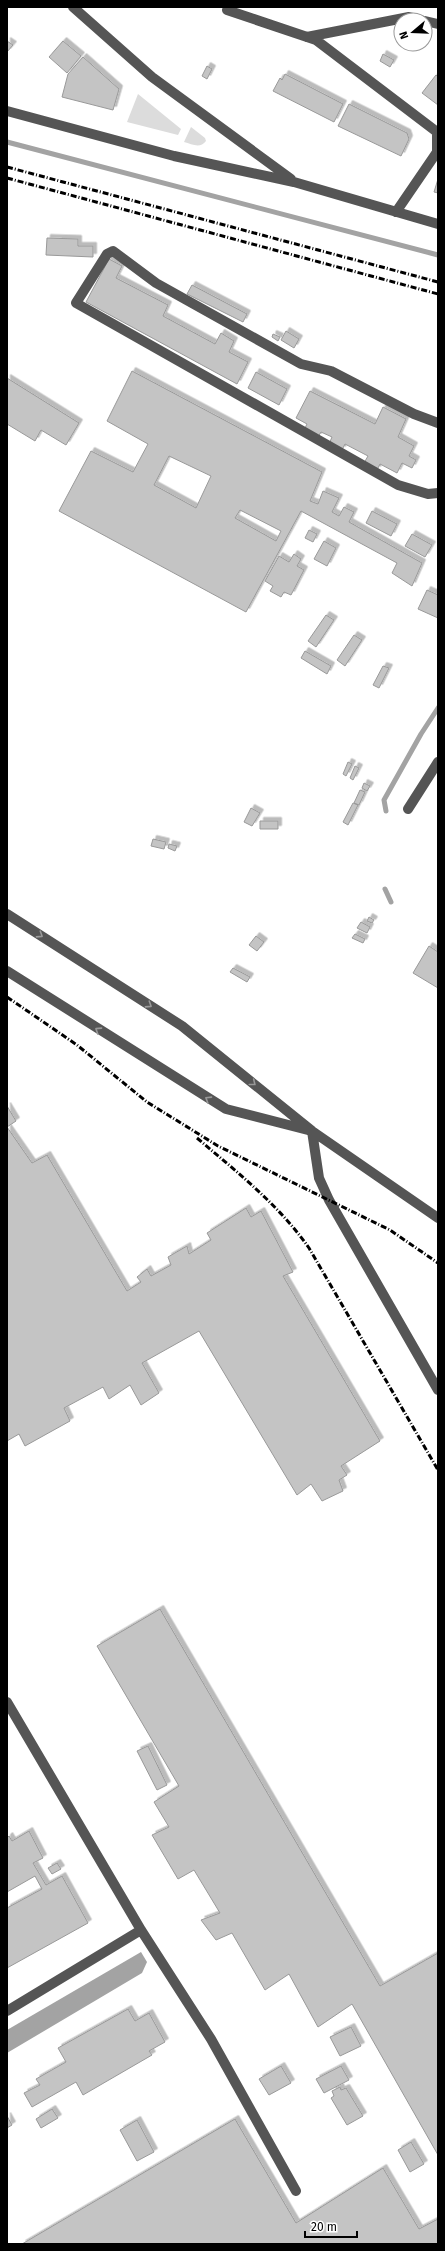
<svg xmlns="http://www.w3.org/2000/svg" width="445" height="2251" viewBox="0 0 445 2251" font-family="'Fira Sans',sans-serif">
<style>
.green{fill:#dcdcdc}
.water{fill:#a3a3a3}
.lines{fill:none;stroke-linecap:round;stroke-linejoin:round}
.stream{stroke:#a3a3a3;stroke-width:5}
.building{fill:#c4c4c4;stroke:#999;fill-rule:evenodd;filter:url(#shadow)}
.minor{stroke:#555;stroke-width:10}
.rail{stroke:#000;stroke-width:3;stroke-dasharray:6 2 1 2;stroke-linecap:butt}
.oneway{stroke:#999}
</style>
<defs>
<filter id="shadow"><feDropShadow dx="3.5" dy="-3.5" stdDeviation="0" flood-color="#0004"/></filter>
</defs>
<rect width="100%" height="100%" fill="#fff"/>
<path class="green" d="M138,94L181,129L178,135L127,122Z
M191,127L205,138L206,141C200,149 192,144 184,142Z"/>
<path class="water" d="M141,1952L147,1962L142,1973L7,2053V2030Z"/>
<g class="lines">
<path class="stream" d="M7,142L438,255
M386,811L384,800L421,734L438,708
M385,889L391,902"/>
</g>
<path class="building" d="M7,41L13,45L7,52Z
M63,41L81,56L67,73L49,57Z
M383,54L394,60L390,67L380,61Z
M83,57L119,89L113,110L62,97L68,74Z
M207,66L212,69L207,79L202,76Z
M285,74L343,104L334,122L273,91L280,78L282,80Z
M436,75L438,77V105L422,93Z
M349,104L407,133L409,139L401,156L338,126Z
M438,179V193L434,192Z
M47,238L78,239V246H93V257L46,255Z
M109,259L122,266L116,278L168,305L163,316L215,344L221,333L234,341L229,352L248,362L237,384L86,302Z
M192,285L247,314L243,322L187,294Z
M286,331L299,339L294,348L281,340Z
M273,334L280,337L278,341L272,337Z
M132,371L322,472L310,501L318,504L323,491L339,498L332,512L339,516L344,507L354,512L349,522L422,563L412,586L392,573L397,563L301,511L246,612L59,511L91,451L133,472L148,444L107,421ZM169,456L211,476L196,508L154,485ZM240,510L281,531L276,541L235,518Z
M256,372L287,389L279,405L248,388Z
M7,378L79,423L66,445L41,430L35,441L7,424Z
M310,391L375,424L383,407L406,419L398,437L414,446L409,456L416,460L412,468L402,463L397,473L380,464L377,470L364,463L368,456L345,444L342,450L329,444L332,437L321,432L318,437L304,430L307,424L296,418Z
M372,511L397,524L391,536L366,523Z
M309,530L317,534L313,542L305,538Z
M412,534L432,545L425,557L405,546Z
M324,541L336,548L327,566L314,559Z
M294,554L301,559L297,566L304,570L291,595L284,592L281,597L270,591L273,586L265,581L279,556L289,562Z
M427,590L438,595V618L418,609Z
M326,615L334,620L316,647L308,641Z
M354,635L362,640L345,666L337,660Z
M305,651L331,666L327,674L301,658Z
M383,666L389,668L379,688L373,685Z
M348,762L352,764L346,776L343,774Z
M355,766L359,768L353,780L350,778Z
M364,783L370,786L367,791L362,788Z
M360,790L365,792L359,805L354,803Z
M353,803L358,805L348,825L343,822Z
M251,808L260,813L252,826L244,822Z
M260,821H278V829H260Z
M153,839L166,842L164,849L151,846Z
M169,844L177,846L175,851L168,848Z
M369,917L374,920L372,923L367,921Z
M361,922L370,927L367,933L357,928Z
M355,934L365,939L363,943L352,938Z
M256,936L264,942L257,951L249,945Z
M429,946L438,952V988L413,973Z
M233,968L250,977L247,982L230,972Z
M7,1106L16,1121L7,1127L32,1163L47,1155L127,1291L141,1282L137,1277L147,1269L151,1276L171,1265L168,1257L187,1246L189,1254L211,1240L207,1233L246,1208L251,1217L261,1211L293,1272L283,1276L380,1441L341,1466L347,1475L339,1480L343,1491L322,1501L311,1484L297,1495L199,1331L142,1363L159,1393L141,1405L130,1385L109,1399L103,1387L64,1408L70,1421L25,1446L19,1434L7,1441Z
M160,1609L380,1986L438,1953V2155L352,2004L318,2027L289,1974L265,1990L232,1933L216,1940L201,1920L220,1913L194,1870L178,1879L152,1835L169,1827L154,1802L179,1786L97,1646Z
M148,1746L167,1785L157,1790L137,1751Z
M29,1831L43,1858L33,1863L46,1885L62,1876L88,1923L7,1968V1908L42,1889L35,1876L7,1892V1838L9,1836L12,1841Z
M57,1863L61,1869L52,1874L48,1868Z
M128,2009L135,2021L149,2013L165,2042L149,2051L152,2055L83,2095L76,2082L32,2107L24,2093L40,2085L36,2079L66,2062L58,2048Z
M351,2027L361,2046L340,2056L330,2037Z
M281,2066L291,2083L269,2095L259,2079Z
M341,2066L349,2080L324,2093L316,2079Z
M340,2087L341,2090L346,2088L363,2116L347,2125L331,2098L334,2096L332,2091Z
M52,2109L58,2118L41,2128L36,2119Z
M7,2116L12,2125L7,2128Z
M235,2119L296,2223L383,2168L419,2229L438,2219V2244H22Z
M137,2120L154,2152L137,2161L120,2130Z
M411,2142L424,2164L410,2172L398,2150Z"/>
<g class="lines">
<path class="minor" d="M73,7L152,77L291,179
M227,10L316,40L437,132V152L396,212
M425,21L438,24
M307,37L409,17L421,20
M7,111L174,156L294,182L438,224
M438,423L414,414L331,371L301,364L156,283L113,251L107,254L76,303L398,485L428,494L438,493
M408,809L438,762
M7,914L182,1026L312,1131L438,1218
M7,971L226,1109L308,1130
M312,1131L319,1178L329,1200L438,1390
M7,1702L141,1930L211,2039L296,2191
M7,2011L141,1930"/>
<path class="rail" d="M7,167L438,282
M7,178L438,294
M7,997L77,1045L147,1102L218,1146L390,1230L438,1263
M197,1138C238,1173 278,1204 309,1248L438,1470"/>
</g>
<defs><path id="oneway-chevron" d="M-2-3.5L2.5 0L-2 3.5" fill="none" stroke-width="1.6" stroke-linecap="round" stroke-linejoin="round"/></defs>
<g class="oneway">
<use href="#oneway-chevron" transform="translate(40 935) rotate(33)"/>
<use href="#oneway-chevron" transform="translate(149 1005) rotate(33)"/>
<use href="#oneway-chevron" transform="translate(98 1030) rotate(-147)"/>
<use href="#oneway-chevron" transform="translate(253 1083) rotate(39)"/>
<use href="#oneway-chevron" transform="translate(208 1099) rotate(-148)"/>
</g>
<rect width="445" height="2251" fill="none" stroke="#000000" stroke-width="16"/>
<g transform="translate(413 32) rotate(251)"><circle r="19" fill="#ffffff" stroke="#999999"/>
<path d="M0-3L7 15L0 10L-7 15Z" fill="#000000"/>
<text y="-6" font-size="11" font-weight="bold" text-anchor="middle" fill="#000000">N</text>
</g>
<path d="M305 2231v6h52v-6" fill="none" stroke="#000000" stroke-width="2"/>
<text x="311" y="2231" font-size="12" fill="#000000" stroke="#ffffff" stroke-width="3" paint-order="stroke">20 m</text>
</svg>
